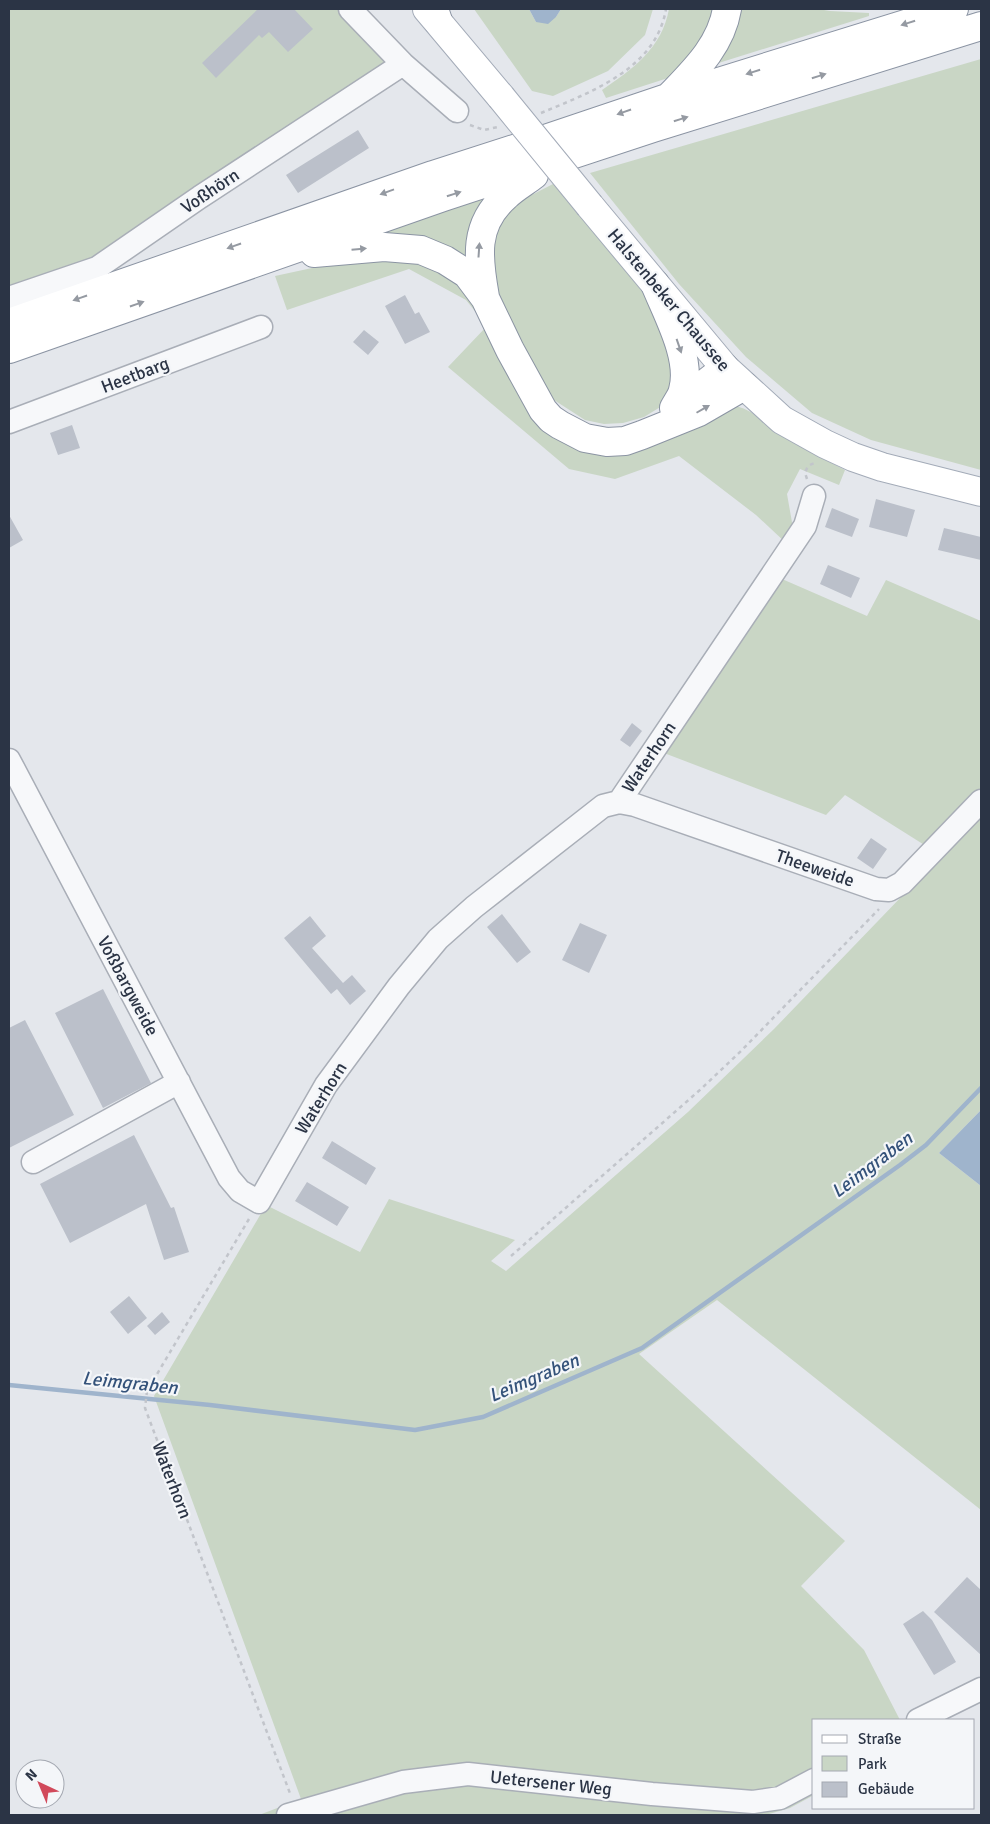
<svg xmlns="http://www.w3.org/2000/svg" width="990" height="1824" viewBox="0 0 990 1824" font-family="Signika,sans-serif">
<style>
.green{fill:#c9d6c5}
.water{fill:#9fb4cc}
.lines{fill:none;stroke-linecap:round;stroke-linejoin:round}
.stream{stroke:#9fb4cc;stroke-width:4.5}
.building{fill:#bbc0ca}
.minor-casing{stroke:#a9aeb7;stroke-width:25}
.major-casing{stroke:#a3abb8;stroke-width:30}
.highway-casing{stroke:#8b94a3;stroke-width:30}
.path{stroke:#c2c5cb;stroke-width:2.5;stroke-dasharray:4 4;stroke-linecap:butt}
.minor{stroke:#f7f8fa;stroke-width:22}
.major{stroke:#fff;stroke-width:28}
.highway{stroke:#fff;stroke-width:28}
.major-bridge-casing{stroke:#a3abb8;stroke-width:30;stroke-linecap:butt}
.major-bridge{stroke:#fff;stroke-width:28}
.oneway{fill:#959aa2}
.labels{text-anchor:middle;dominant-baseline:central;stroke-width:4.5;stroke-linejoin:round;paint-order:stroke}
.street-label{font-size:18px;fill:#2b3445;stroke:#f4f6f9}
.water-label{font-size:19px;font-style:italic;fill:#34527a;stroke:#f4f6f9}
</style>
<rect width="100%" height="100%" fill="#e4e7ec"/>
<path class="green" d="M9,9H337L387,64L98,263L9,307Z
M474,9H529L536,22L556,17L561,9H653L645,35L608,71L553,96L532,91Z
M669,9H719L690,62L668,78L606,98L602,90C633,69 662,48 669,9Z
M734,9H818L830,11L869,13V16L709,66Z
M981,59V470L871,440L812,413L746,357L679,284L590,173Z
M553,184L607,236L648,295L670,338L676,378L662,406L644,417L623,423L604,424L585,420L554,400L520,344L492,285L489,257L498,222L516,203Z
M497,189L474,271L343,242Z
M413,256L445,268L472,293L578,445L736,406C755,411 769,426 786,437C805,449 825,460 845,470L839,485L800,469L787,494L793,528L786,543L756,515L679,456L615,479L569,469L448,367L487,326L466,300L409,269L287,310L275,276L363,257Z
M782,579L867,616L886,580L981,621V789L926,846L845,795L826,815L664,753Z
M981,814V1110L939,1153L981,1186V1510L717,1300L639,1354L845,1541L801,1586L864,1650L900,1720H814V1795L790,1808L769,1814V1815H259L301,1799L154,1396L266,1205L360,1252L389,1199L515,1240L491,1261L506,1271L688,1112L774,1029Z"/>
<path class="water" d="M529,9H561L556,17L548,24L536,22Z
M981,1110V1186L939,1153Z"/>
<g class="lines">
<path class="stream" d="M9,1385L210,1405L415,1430L483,1417L642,1348L900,1165L926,1145L981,1088"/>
</g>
<path class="building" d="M258,9H294L313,29L288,52L269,32L262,38L259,35L216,78L202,63Z
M358,130L369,148L298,193L286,175Z
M405,295L415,314L419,312L430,332L405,344L385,306Z
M364,330L379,342L368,355L353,342Z
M72,425L80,448L58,455L50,433Z
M876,499L915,510L907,537L869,527Z
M832,508L859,519L852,537L825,527Z
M9,515L23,540L9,548Z
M944,528L981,537V560L938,550Z
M828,565L860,578L851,598L820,584Z
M632,723L642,731L630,747L620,740Z
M871,838L887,849L873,869L857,858Z
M502,914L531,952L517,963L487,927Z
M310,916L326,936L312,948L343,983L352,975L366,991L350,1005L337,989L331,994L284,938Z
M580,923L607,935L589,973L562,960Z
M103,989L151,1083L103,1108L55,1013Z
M25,1020L74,1115L9,1148V1028Z
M134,1135L171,1208L174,1207L189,1252L164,1260L146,1204L70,1243L40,1184Z
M332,1141L376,1168L366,1185L322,1158Z
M307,1182L349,1207L337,1226L295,1201Z
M129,1296L147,1318L128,1334L110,1312Z
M162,1312L170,1322L155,1335L147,1326Z
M967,1577L981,1590V1655L934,1612Z
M923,1611L932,1620L956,1662L934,1675L903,1624Z"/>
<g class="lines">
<defs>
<path id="minor" d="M350,9L403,64L457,111
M9,298L97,268L200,197L403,64
M9,422L261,327
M9,760L229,1178L240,1191L259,1202L326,1085L399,986L438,939L474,907L603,806L619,802L805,526L814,496
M619,802L635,805L876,889L889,890L902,883L981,801
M33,1162L179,1082
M918,1720L981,1689
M288,1815L403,1782L468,1774L652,1794L753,1802L780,1798L814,1780"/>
<path id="major" d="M427,9L501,97
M590,206L725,368L782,420L825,444L853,457L882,467L981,492"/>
<path id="highway" d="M434,9L438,21
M671,95C695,70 721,45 727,9
M314,253L384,247L421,250L445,260L467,274L485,298L510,350L543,410L551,419L560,425L585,438L607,442L625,441L642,435L699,412L744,386
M655,284C667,314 692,358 683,390C682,396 677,402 674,408
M485,297C478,258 473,225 506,196C514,188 525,182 534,175
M9,323L433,175L545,139L670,97L954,9
M9,349L443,197L653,128L981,26
M674,408L725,368"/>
</defs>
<use href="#minor" class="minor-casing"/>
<use href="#major" class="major-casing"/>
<use href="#highway" class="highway-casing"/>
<path class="path" d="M541,113C591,92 656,69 666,9
M470,125L484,130L498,127
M807,479L805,473C807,467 809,464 816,463
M249,1219L147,1391L145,1408L291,1796
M511,1256L701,1089L742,1050L879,909"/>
<use href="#minor" class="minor"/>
<use href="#major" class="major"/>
<use href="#highway" class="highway"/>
<defs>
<path id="major-bridge" d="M501,97L590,206"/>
</defs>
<use href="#major-bridge" class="major-bridge-casing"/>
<use href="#major-bridge" class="major-bridge"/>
</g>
<defs><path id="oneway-solid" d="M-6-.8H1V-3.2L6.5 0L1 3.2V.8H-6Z" transform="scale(1.25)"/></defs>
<g class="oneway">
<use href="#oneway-solid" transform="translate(908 23) rotate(162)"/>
<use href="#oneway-solid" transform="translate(753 72) rotate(162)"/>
<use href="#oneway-solid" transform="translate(819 76) rotate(-17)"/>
<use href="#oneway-solid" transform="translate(624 112) rotate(161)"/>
<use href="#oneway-solid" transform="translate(681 119) rotate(-17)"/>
<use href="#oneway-solid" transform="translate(387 192) rotate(160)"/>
<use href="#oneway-solid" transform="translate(454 194) rotate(-18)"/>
<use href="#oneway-solid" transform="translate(234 246) rotate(161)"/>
<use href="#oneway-solid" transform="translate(359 249) rotate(-5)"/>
<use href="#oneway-solid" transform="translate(479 250) rotate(-86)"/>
<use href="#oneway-solid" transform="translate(80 298) rotate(161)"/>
<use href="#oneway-solid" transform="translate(137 304) rotate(-19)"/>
<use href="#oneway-solid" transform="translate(679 346) rotate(71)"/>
<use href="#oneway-solid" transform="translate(703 409) rotate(-30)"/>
</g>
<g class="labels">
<g class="street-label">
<text transform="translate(210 191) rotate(-34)">Voßhörn</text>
<text transform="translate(669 300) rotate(50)">Halstenbeker Chaussee</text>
<text transform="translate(135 375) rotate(-21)">Heetbarg</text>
<text transform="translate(649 757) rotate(-56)">Waterhorn</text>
<text transform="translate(815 868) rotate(19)">Theeweide</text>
<text transform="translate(128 986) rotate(62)">Voßbargweide</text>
<text transform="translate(321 1098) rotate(-58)">Waterhorn</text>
<text transform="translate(172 1480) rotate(69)">Waterhorn</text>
<text transform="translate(551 1783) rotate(6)">Uetersener Weg</text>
</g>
<g class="water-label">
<text transform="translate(872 1165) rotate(-37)">Leimgraben</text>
<text transform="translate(534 1378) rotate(-23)">Leimgraben</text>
<text transform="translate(130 1383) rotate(6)">Leimgraben</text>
</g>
</g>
<rect width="990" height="1824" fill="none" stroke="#2b3445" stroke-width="20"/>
<rect x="812" y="1719" width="162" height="90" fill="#f4f6f9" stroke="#a4a8b1"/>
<rect x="822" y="1735" width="25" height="8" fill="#ffffff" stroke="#a4a8b1"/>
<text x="858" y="1744" font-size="15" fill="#2b3445">Straße</text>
<rect x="822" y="1756" width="25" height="15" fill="#c9d6c5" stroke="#a4a8b1"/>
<text x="858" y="1769" font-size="15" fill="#2b3445">Park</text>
<rect x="822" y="1782" width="25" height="15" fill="#bbc0ca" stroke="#a4a8b1"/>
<text x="858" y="1794" font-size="15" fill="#2b3445">Gebäude</text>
<g transform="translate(40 1784) rotate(316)"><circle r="24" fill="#f4f6f9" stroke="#a4a8b1"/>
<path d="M0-4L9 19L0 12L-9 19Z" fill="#d1495b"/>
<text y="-8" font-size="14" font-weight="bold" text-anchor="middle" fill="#2b3445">N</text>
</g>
</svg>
